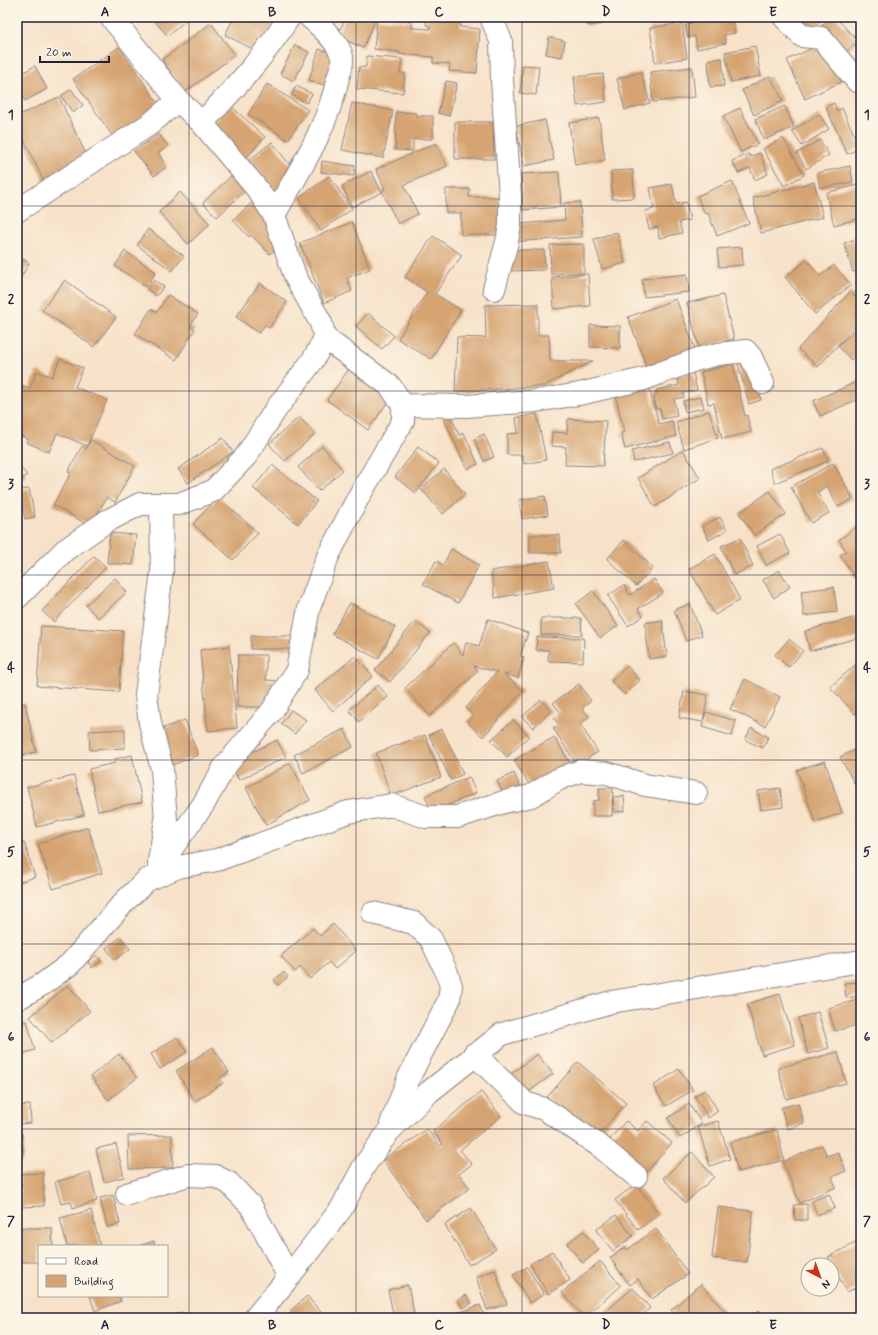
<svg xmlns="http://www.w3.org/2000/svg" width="878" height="1335" viewBox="0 0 878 1335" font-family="Mynerve,sans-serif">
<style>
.building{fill:#d6a472}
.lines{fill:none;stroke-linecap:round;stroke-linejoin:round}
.street-casing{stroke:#8c8282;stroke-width:24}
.street{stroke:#fff;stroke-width:22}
.grid{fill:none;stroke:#22223b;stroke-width:1;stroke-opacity:0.55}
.neatline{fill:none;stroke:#22223b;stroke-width:1.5}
.grid-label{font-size:13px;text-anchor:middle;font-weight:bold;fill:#22223b}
</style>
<rect width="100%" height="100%" fill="#fcf5e5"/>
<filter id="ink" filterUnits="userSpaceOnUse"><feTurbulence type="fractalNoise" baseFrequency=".025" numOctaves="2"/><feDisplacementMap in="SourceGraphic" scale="8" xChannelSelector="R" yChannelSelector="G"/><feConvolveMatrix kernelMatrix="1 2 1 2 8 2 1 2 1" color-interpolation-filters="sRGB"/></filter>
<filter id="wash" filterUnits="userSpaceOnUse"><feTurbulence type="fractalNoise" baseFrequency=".012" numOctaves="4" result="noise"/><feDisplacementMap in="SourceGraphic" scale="16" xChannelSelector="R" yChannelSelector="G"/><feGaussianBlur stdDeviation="0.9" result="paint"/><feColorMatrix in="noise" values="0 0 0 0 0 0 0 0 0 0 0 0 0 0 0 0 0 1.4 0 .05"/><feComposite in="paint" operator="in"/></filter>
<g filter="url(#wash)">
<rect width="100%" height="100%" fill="#f7e2c9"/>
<g id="blocks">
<path class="building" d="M160,17H187L188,18L168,36L155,22Z
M234,17H277L259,52L225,35Z
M346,17L364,18L371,17L376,19L363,48L337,36Z
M427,17L461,18L460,27L480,29L477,73L449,71L450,64L433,63V57L399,54L400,52L374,49L377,19L412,22V28L430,29V26L426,25Z
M586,17H602V24L587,26Z
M691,17H731L735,33L724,35L726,43L697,49L695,36L688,38L685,25L692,23Z
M794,17H824L808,32Z
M832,17H835L858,41L840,58L815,32Z
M211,23L235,55L185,92L162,60Z
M682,23L687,58L655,63L650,28Z
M549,37L565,41L562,57L546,54Z
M823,43L841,82L805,99L787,60Z
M295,45L309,52L294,81L280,74Z
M755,46L761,76L731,82L725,52Z
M119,47L160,106L114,138L73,79Z
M319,49L335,54L324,85L309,80Z
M367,56L402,59L400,73H405L403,93L357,89L359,67H366Z
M722,58L724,86L710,87L708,60Z
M523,65L539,66L536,95L520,93Z
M35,66L47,89L25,101L17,86V76Z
M692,67L695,97L653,102L650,72Z
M641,72L650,103L625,110L617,79Z
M603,74L606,102L577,106L574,77Z
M770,76L783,101L754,115L742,90Z
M446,81L457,83L449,116L438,113Z
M267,84L308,110L288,140L248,114Z
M296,86L312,94L307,103L292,95Z
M71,89L83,105L73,113L61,96Z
M59,97L89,161L44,182L17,125V116Z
M352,103L393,111L383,158L342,150Z
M834,103L837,111L842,108L860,148L847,154L826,107Z
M230,105L265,137L244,160L210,128Z
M785,106L794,127L764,140L755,119Z
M740,108L758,144L741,152L723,116Z
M396,112L416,113V116H433V139H413V151L395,150Z
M819,114L829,129L802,146L792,131Z
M599,118L605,160L575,165L569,123Z
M545,120L554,160L524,166L516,126Z
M455,122H493L494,159H455Z
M159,134L168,146L158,153L167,167L154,176L134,151Z
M783,138L804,175L784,186L763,149Z
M820,140L829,155L806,169L797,153Z
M272,142L304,183L274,206L243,165Z
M436,143L447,166L404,185L418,214L398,224L382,191L385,189L376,169Z
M760,153L768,174L755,180L750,168L738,173L732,161L749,154L750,157Z
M322,161L355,166L354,176L321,172Z
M850,166L853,182L820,188L817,173Z
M633,170L634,198L612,199L611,171Z
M371,171L382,192L352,207L342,186Z
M559,172L561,207L523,210L521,174Z
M233,174L247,189L217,217L203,203Z
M329,176L352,209L321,231L299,198Z
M732,181L749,223L717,236L708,213L705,214L697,196Z
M814,182L823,217L761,233L753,198Z
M672,184L676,204L686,202L690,220L679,222L682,233L659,238L658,227L649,229L645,211L654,209L650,188Z
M861,184V218L834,225L826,193Z
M446,189H470L469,197H500V235H461V213H446Z
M180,192L210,224L188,244L159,212Z
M260,195L285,240L270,254L251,235L249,237L233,220Z
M580,202L582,237L511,242L510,225L565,220L564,203Z
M352,222L370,269L347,278L352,291L324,303L300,243Z
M148,229L184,256L172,271L137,245Z
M617,232L625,263L602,269L594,239Z
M433,236L462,255L435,294L461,310L431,359L398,339L427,292L405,277Z
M861,237V270L853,272L844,243Z
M584,244V273L551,274L550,245Z
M742,247L743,265L719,267L717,249Z
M508,250H544L545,270L508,271Z
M125,251L156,272L146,287L115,266Z
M17,256L29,263L17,284Z
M807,260L820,276L834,265L851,285L815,314L785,277Z
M588,274L590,306L554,309L552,277Z
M687,274L689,292L644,297L642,279Z
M65,280L116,317L94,347L42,310Z
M154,280L164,287L156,296L147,289Z
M260,283L287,302L269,328L265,325L259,333L236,317Z
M850,292L861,302V320L818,367L798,349Z
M168,295L198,314L190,326L195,329L176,360L135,334L151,309L157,312Z
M723,295L734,339L699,348L687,303Z
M676,299L695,349L647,368L628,317Z
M538,304V335H549L550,361H593L544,386L455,392L457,337L486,338L485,305Z
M368,313L394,336L382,349L356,326Z
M590,325L620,326V348L590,347Z
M861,325V359L857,355L851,360L838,346Z
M746,358L754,370L761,400L749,404L737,360Z
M60,359L83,368L75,387L107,400L87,446L57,433L49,452L26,442L28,439L17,434V392L20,385L30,388L37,371L52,377Z
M733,364L745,416L747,415L751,432L722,439L714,403L708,404L701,372Z
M351,366L392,396L368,430L327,400Z
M693,373L697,390L683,393L684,397L674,399L677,416L662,419L660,409H656L654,395L657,394L656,390L679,385L677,376Z
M861,380V398L820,416L813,401Z
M649,388L659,424L672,421L676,436L625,449L621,433L624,432L616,397Z
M701,397L704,408L685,412L683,401Z
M709,411L718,438L684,449L676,422Z
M450,414L459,435L464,433L478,464L467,469L443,417Z
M537,414L546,460L524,464L522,455H507V434L518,433L516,418Z
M299,417L315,434L285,461L269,444Z
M568,419L606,421L603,466L565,465L566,447L551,446L552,432L567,433Z
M484,434L494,457L484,461L474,439Z
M223,438L233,452L188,483L178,469Z
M91,440L135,466L115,502L107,497L90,526L53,505L71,473L68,472L82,446L86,449Z
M670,442L673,453L634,462L632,451Z
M322,446L343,470L319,491L298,467Z
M418,447L439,463L416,493L395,477Z
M823,448L828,461L775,483L770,469Z
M683,450L700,478L655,507L638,478Z
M833,463L853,499L838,507L827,486L817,492L829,513L811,523L791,487Z
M17,464L27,475L17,484Z
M272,465L317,501L298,524L253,488Z
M444,469L465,494L443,514L421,489Z
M29,489L35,517L25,519L19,490Z
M770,491L786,514L754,535L739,513Z
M545,496L548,515L522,519L519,500Z
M218,497L258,533L233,560L193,524Z
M720,517L727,530L709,540L702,526Z
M861,523V582L859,584L840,555L846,551L839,540Z
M110,533L136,535L133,565L107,563Z
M780,534L790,553L766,565L757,546Z
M530,535H560L561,553H530Z
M740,538L753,566L734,575L721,546Z
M624,540L653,568L636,586L607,559Z
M451,549L479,565L458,603L423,584L436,561L443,565Z
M715,554L740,600L715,615L689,569Z
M94,556L106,567L54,622L42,611Z
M549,561L554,588L495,598L491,571Z
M779,570L790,587L774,598L763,580Z
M115,578L127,592L98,618L86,605Z
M654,579L663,593L638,609L643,616L628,626L608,596L624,585L630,595Z
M834,587L837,612L804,616L801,591Z
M593,591L618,626L600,638L576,604Z
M350,603L395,627L378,659L332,634Z
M690,604L702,635L686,641L674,610Z
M860,616L861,637L810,651L805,631Z
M541,618H581L582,635H541Z
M488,619L528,633L520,656L524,657L518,678L504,674L523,691L483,737L467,722L473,715L466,708L497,672L474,666L478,671L430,716L405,688L453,643L463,655L466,642L479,646Z
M662,620L667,656L649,659L645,623Z
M415,621L430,633L390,682L375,670Z
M41,626L123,631L119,692L37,686Z
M251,636H307V649H251Z
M537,637L584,638L583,662L548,661L549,650H536Z
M789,639L803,651L789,667L775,655Z
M229,646L237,728L208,731L200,650Z
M238,655H266V680L278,681L276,701L266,707H237Z
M355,656L373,676L333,711L315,690Z
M859,662L861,664V708L855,714L830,687Z
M627,666L640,680L625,695L611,681Z
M745,679L780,697L765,726L730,709Z
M579,684L591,701L582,708L589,717L580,724L598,752L577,765L553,728L559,725L554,718L561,713L553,703Z
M378,685L388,697L359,722L349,710Z
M684,691L708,695L703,722L679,718Z
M541,700L551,711L533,728L522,717Z
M25,703L36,752L17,756V705Z
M291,710L306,720L295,734L281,724Z
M706,712L736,721L732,736L702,727Z
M185,720L198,755L155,772L142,736Z
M513,720L529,736L507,757L491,740Z
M751,728L768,737L763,748L745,740Z
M125,729V748L90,750L89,731Z
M344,729L353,747L303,773L294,755Z
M442,729L463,774L451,780L429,735Z
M425,735L441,777L391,796L376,753Z
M554,737L570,763L530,786L514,760Z
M277,740L286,757L239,780L230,763Z
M861,747V795L840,757Z
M132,755L142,802L98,811L89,769L115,763L114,759Z
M825,761L842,813L815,822L797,770Z
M290,763L310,800L266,825L246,788Z
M514,773L521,789L505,797L497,781Z
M74,776L84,815L37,827L27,787Z
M469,777L476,793L432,812L425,796Z
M599,788H613L612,816H593V801L599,800Z
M780,788L783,807L761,810L758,791Z
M624,796L625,811L615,812L613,797Z
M88,827L102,873L53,889L38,844Z
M24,842L35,877L17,883V845Z
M333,924L356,951L335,969L329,962L310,979L300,967L295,972L281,956L313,928L320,936Z
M121,937L130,949L115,960L106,948Z
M97,955L101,961L92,968L88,962Z
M284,972L288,977L278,985L274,980Z
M861,982V996L846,998L844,983Z
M68,985L90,1011L52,1043L30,1017Z
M780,994L795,1045L762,1055L747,1004Z
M861,999V1024L835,1031L828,1008Z
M818,1012L829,1048L808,1054L798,1018Z
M27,1021L35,1050L17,1055V1024Z
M177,1037L187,1052L160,1069L151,1054Z
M213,1047L229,1072L220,1078L223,1083L195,1101L176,1071Z
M838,1052L846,1083L786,1099L778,1068Z
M119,1054L137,1078L108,1100L91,1076Z
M537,1054L553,1074L523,1096L508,1076Z
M578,1062L626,1103L595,1139L547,1097Z
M679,1069L693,1090L666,1106L653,1086Z
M705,1090L718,1111L708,1118L695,1096Z
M481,1092L501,1116L460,1150L472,1164L459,1174L470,1188L426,1220L383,1160L427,1129L440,1146L443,1144L433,1131Z
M798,1103L804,1123L788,1129L781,1108Z
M689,1104L702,1124L680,1138L668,1118Z
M30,1105L31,1123L17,1124V1106Z
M626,1121L638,1131L647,1121L672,1143L643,1176L609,1140Z
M718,1121L730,1159L710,1166L698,1127Z
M777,1130L784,1160L738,1172L730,1142Z
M17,1133H22L24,1157L17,1158Z
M172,1135L173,1168L129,1169L128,1136Z
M116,1144L124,1177L104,1182L96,1149Z
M822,1145L827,1156L838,1152L846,1171L832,1177L836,1187L800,1203L783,1162Z
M692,1152L714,1177L685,1203L663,1178Z
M90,1172L97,1201L73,1208L71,1202L61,1204L55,1182Z
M43,1173L44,1206L21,1207L20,1174Z
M636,1184L659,1214L638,1230L615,1200Z
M829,1194L835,1208L817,1215L812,1201Z
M113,1195L120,1224L107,1227L100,1198Z
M807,1204V1220H795L794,1205Z
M718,1207L753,1211L747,1262L712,1258Z
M471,1208L496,1249L469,1265L445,1225Z
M91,1210L100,1246H67L60,1218Z
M616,1215L633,1236L613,1251L596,1230Z
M17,1228H52L53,1246H39V1262H17Z
M656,1229L688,1274L652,1299L638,1279L630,1285L610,1258L625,1247L627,1250Z
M583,1231L599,1250L583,1263L567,1244Z
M861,1240V1285L847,1292L828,1257Z
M154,1241L155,1246H139Z
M552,1251L570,1280L548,1294L530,1264Z
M600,1261L621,1286L584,1317L562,1293Z
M527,1267L544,1294L530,1303L513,1275Z
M495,1270L507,1304L487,1310L476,1277Z
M701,1284L727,1314L722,1318H678L671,1310Z
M408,1285L415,1318H394L388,1290Z
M633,1288L650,1308L638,1318H598Z
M466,1295L472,1303L463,1308L458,1300Z
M90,1296H119L121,1301L95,1311Z
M307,1296L326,1318H296L290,1311Z
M480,1305L485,1318H445Z
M758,1311L764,1318H749Z
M183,1312L185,1318H163Z"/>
</g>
</g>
<g filter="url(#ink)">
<use href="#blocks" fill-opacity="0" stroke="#8c8282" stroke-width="1"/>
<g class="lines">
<defs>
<path id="street" d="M491,17L501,41L502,80L510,196V225L507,242L494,289
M784,17L802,36L821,38L857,81
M202,123C234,89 265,56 289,17
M17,211L150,124L178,100
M274,215C299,171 327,129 338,78C340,72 343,63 342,57C339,42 321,27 310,17
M403,405L466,406L536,401L579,394L644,379L698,359L718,354L746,351L751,357L763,383
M17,598L65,550L107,521L140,504H179L213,491L246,456L276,409L313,360L325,338L321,323L295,276L274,215L258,190L202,123L178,100L111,17
M159,861L166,820L162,769L150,723L146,695L162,571L161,504
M159,866L203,805L225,766L272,711L297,670L309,608L328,556L359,496L403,421V405L390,386L325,338
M373,913L414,923L431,939L447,973L451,986L449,1000L409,1077L391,1124
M17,999L43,984L70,964L125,901L147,880L178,867L217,860L348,812L391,805L426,817H457L504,802L531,796L559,779L580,771L607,773L645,785L696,793
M474,1054L525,1103L544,1109L560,1119L601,1147L636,1176
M127,1194L188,1175L215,1176L229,1183L251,1206L289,1277
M255,1318L289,1277L341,1209L364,1166L389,1131L429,1092L502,1034L611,1002L861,961"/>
</defs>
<use href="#street" class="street-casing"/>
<use href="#street" class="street"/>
</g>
</g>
<path class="grid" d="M189,17V1318M356,17V1318M522,17V1318M689,17V1318M17,206H861M17,391H861M17,575H861M17,760H861M17,944H861M17,1129H861"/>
<rect width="878" height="1335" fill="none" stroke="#fcf5e5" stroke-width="44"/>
<rect x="38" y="1245" width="130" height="52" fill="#fcf5e5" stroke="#a5a1a1"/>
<rect x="46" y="1258" width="20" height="6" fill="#ffffff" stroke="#a5a1a1"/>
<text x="74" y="1265" font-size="12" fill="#22223b">Road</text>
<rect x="46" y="1275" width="20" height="12" fill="#d6a472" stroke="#a5a1a1"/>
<text x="74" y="1285" font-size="12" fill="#22223b">Building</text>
<g transform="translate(820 1277) rotate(139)"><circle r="19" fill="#fcf5e5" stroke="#a5a1a1"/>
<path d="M0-3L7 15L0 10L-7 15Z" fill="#c8321e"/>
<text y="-6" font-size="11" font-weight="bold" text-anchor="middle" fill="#22223b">N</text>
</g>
<path d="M40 56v6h69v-6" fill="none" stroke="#22223b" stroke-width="2"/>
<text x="46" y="56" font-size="12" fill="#22223b" stroke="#fcf5e5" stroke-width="3" paint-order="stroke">20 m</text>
<rect x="22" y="22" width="834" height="1291" class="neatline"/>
<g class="grid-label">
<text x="105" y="16">A</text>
<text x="272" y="16">B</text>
<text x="439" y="16">C</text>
<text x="606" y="16">D</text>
<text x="773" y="16">E</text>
<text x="11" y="119">1</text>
<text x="867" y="119">1</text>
<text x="11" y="303">2</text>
<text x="867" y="303">2</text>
<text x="11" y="488">3</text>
<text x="867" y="488">3</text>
<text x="11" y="672">4</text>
<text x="867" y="672">4</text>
<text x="11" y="856">5</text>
<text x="867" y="856">5</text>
<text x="11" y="1041">6</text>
<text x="867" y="1041">6</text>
<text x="11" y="1225">7</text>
<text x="867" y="1225">7</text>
<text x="105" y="1329">A</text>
<text x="272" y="1329">B</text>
<text x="439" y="1329">C</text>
<text x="606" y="1329">D</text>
<text x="773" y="1329">E</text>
</g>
</svg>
